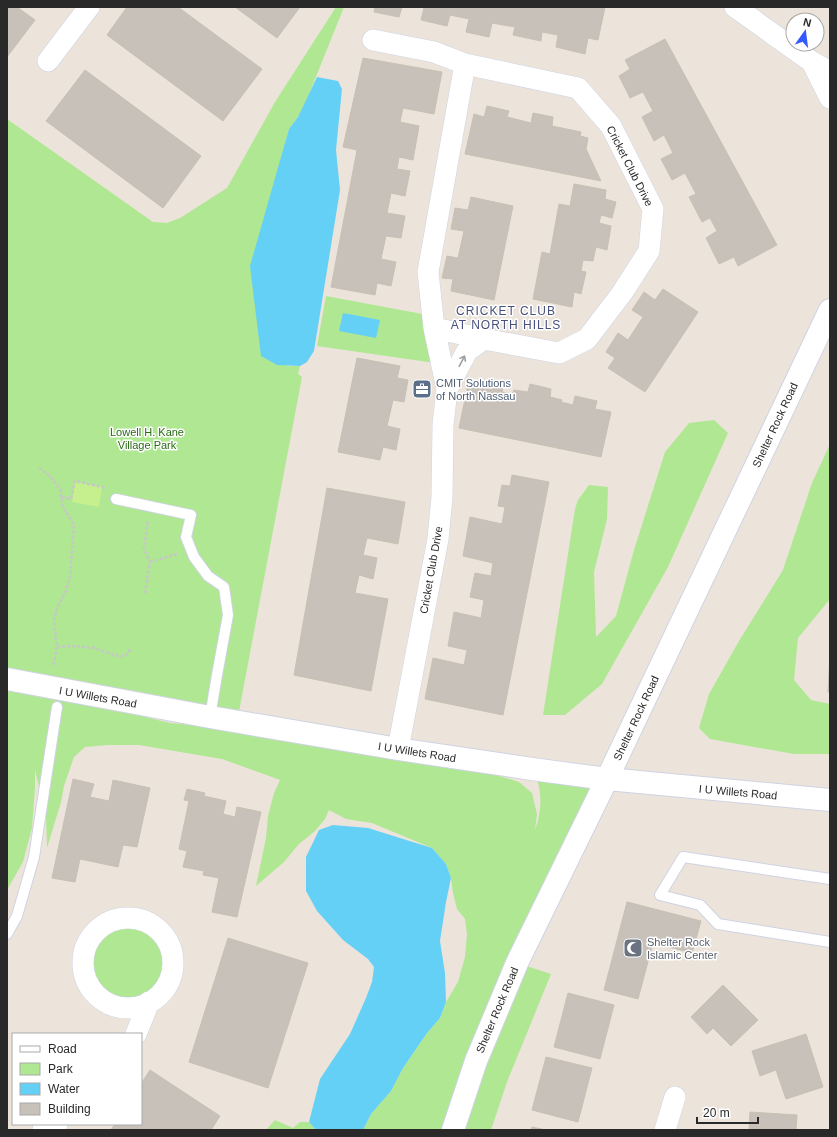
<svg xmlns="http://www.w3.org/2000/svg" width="837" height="1137" viewBox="0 0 837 1137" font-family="Arial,sans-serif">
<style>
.green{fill:#afe792}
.pitch{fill:#c6ef8d}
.water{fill:#65d0f6}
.building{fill:#c7c1b9;stroke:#c8c0b3}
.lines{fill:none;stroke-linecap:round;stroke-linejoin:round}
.lane-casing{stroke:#cfd3e3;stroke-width:12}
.street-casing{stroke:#cfd3e3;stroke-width:22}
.secondary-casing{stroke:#cfd3e3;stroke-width:24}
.path{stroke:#c7c7c7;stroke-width:2.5;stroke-dasharray:3 2;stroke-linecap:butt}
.lane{stroke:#fff;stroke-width:10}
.street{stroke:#fff;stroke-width:21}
.secondary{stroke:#fff;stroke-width:22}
.oneway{stroke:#9f9f9f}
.labels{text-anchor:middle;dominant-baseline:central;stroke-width:3;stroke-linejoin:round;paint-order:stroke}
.street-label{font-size:11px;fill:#292929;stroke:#fff}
.service-label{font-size:11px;fill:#4e5e75;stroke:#fff;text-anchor:start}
.park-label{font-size:11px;fill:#276a15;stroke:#fff}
.worship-label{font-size:11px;fill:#5b616d;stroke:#fff;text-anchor:start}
.neighbourhood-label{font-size:12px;letter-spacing:1px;fill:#47507c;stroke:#fff}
</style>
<rect width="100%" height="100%" fill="#ece4da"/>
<path class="green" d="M336,7H344L305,104L298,117L289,129L281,159L287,366H300L298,374L302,377L237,722L7,679V119L153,222L167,223L180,218L227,188L275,102Z
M326,296L433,316L442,364L317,346Z
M714,420L728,433L668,567L602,684L565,715H543L575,509L578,500L589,485L608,487L607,519L594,572L596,637L616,616L634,550L665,452L689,423Z
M830,444V599L798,638L794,680L811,700L830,704V754H794L710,739L699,728L709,694L739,641L783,570L812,483Z
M7,686L92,704L170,723L207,726L471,767L519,782L532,793L537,814L535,830C542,811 542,794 536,775L607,779L517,963L551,974L507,1082L491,1130H363L371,1114L391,1091L403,1068L427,1033L440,1018L446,1002L458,982L465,957L467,934L465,919L457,909L453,893L451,878L446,864L432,848L372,823L346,819L329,810L325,819L315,831L299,844L284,862L256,886L266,838L268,816L274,793L280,780L222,759L139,745H108L85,747L74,757L64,786L61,802L47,848L46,816L35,770V788L32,828L23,862L7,890Z
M83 963a45 45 0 1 1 90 0a45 45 0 1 1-90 0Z
M275,1120L293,1128L300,1122H309L316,1130H266Z"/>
<path class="pitch" d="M75,482L102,487L99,507L72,502Z"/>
<path class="water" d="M317,77L338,81L342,89L336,150L340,190L314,351L307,362L300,366L277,365L261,356L250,266L289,129L298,117Z
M343,313L380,320L376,338L339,331Z
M333,825L368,828L432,848L446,864L451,878L446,902L440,941L445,973L446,1002L440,1018L427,1033L403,1068L391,1091L371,1114L363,1130H316L309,1122L320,1079L350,1034L366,998L372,982L374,967L368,959L343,940L317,911L306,891V857L319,830Z"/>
<path class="building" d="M7,7H17L35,20L7,57Z
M127,7H178L262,69L223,121L107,35Z
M235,7H300L277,38Z
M375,7H402L399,17L374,12Z
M420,7H605L598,40L588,38L585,54L556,47L558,35L542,32L541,41L513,35L515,27L492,23L489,37L466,32L469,19L450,15L447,26L421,20L424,8Z
M665,39L777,245L738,266L734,257L719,264L706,238L717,231L710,218L702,222L689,197L696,194L685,173L672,180L661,159L673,153L664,135L654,141L642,117L653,111L643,92L630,98L619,76L630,69L625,60Z
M363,58L442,72L434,114L403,108L400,122L419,126L413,160L399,157L397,169L410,171L405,196L391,193L387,213L405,216L401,238L386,236L381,259L396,262L391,286L377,283L375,295L331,287L357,150L343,147Z
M85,70L201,156L163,208L46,121Z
M487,106L509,111L507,117L531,123L533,113L553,117L552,126L581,132L580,136L588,138L586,149L601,181L465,154L474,114L484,117Z
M574,184L606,190L605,199L616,202L612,218L601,215L599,223L611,226L607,250L596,247L593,261L583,260L581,271L586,272L581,294L574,292L572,307L533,299L542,252L550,254L559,204L570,206Z
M471,197L513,206L494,300L451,291L453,279L442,278L447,256L458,258L464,231L451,229L455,208L468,210Z
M663,289L698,312L645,392L608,368L615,358L606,352L618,333L628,340L643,317L632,310L644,292L655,300Z
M357,358L400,366L397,378L408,380L404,402L393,400L387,426L400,429L396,450L383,447L380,460L338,452Z
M483,380L504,384L502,392L512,394L514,390L528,392L530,384L551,389L550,397L562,400L561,402L573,405L575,396L597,401L595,409L611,412L601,457L459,428L468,385L480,388Z
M512,475L549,482L503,715L425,699L433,658L464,665L467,650L448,646L454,612L481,618L484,600L470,597L475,573L491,576L493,563L463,556L470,517L502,524L505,507L498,506L502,485L510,486Z
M327,488L405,502L398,544L367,538L363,555L377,558L373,579L359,575L355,593L388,599L371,691L294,675Z
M830,654V692H828Z
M73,779L94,784L90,797L109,801L113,780L150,788L137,847L123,845L118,867L80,859L75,882L52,878Z
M187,789L205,793L204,796L226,801L223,814L235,817L237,807L261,812L237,917L212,912L219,878L203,875L204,871L183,867L187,851L179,849L189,801L184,800Z
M627,902L701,921L692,953L653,943L638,999L604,990Z
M228,938L308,963L268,1088L189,1062Z
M723,985L758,1020L731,1046L713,1028L707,1034L691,1017Z
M568,993L614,1005L600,1059L554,1047Z
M806,1034L823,1087L786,1099L776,1070L760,1076L752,1051Z
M546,1057L592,1068L578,1122L532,1110Z
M150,1070L220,1116L211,1130H111L115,1124H141V1084Z
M750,1112L797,1115L796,1130H749Z
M532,1127L546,1130H531Z"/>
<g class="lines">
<defs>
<path id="lane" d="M116,499L191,515L186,537L194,557L208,576L224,587L228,615L217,675L210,717
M830,879L683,857L660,895L700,905L718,924L830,942
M7,934L17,916L34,857L57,707"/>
<path id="street" d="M735,7L812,62L830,72
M373,40L434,52L465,64L578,88L611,126L653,209L649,251L622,293L587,339L559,353L484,339L434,328
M48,61L89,7
M812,62L830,98
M447,389L467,351L484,339
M398,749L438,539L442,497L443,425L447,389L434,328L428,272L465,64
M83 963a45 45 0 1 1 90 0a45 45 0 1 1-90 0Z
M136,1034L149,1002
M43,1130L57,1124
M665,1130L675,1097"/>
<path id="secondary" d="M7,679L210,717L398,749L532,769L607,779L830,800
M453,1130L476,1061L517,963L607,779L830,310"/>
</defs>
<use href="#lane" class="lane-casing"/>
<use href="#street" class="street-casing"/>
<use href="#secondary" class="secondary-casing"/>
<path class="path" d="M39,468L50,476L60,489L63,507L74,525L70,577L66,591L57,608L54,620L57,647L53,667
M62,497L71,499L75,481L106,488
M150,562L177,554
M145,593L150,562L144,549L148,521
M57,647L73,646L94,648L118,656H125L129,652L130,648"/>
<use href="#lane" class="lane"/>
<use href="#street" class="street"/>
<use href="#secondary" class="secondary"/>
</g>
<defs><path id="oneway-shaft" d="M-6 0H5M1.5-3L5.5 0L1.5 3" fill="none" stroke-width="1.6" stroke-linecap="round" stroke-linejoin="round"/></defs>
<use class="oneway" href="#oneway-shaft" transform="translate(462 361) rotate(-62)"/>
<defs>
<symbol id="office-square" viewBox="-11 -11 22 22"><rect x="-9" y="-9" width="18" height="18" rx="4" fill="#5c6f8a" stroke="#fff"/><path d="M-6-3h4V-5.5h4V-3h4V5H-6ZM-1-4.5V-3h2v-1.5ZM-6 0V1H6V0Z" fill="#fff"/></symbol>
<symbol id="mosque-square" viewBox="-11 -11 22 22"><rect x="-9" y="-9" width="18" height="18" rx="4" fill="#6b7280" stroke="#fff"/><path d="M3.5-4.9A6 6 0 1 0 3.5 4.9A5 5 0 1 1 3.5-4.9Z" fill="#fff"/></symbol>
</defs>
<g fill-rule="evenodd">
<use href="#office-square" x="411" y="378" width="22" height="22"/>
<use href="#mosque-square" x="622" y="937" width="22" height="22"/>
</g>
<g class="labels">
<g class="street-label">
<text transform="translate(630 166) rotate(63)">Cricket Club Drive</text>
<text transform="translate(775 425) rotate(-65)">Shelter Rock Road</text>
<text transform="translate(431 570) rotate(-80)">Cricket Club Drive</text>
<text transform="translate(98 697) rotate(10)">I U Willets Road</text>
<text transform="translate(636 718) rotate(-65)">Shelter Rock Road</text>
<text transform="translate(417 752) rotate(9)">I U Willets Road</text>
<text transform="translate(738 792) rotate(5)">I U Willets Road</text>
<text transform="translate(497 1010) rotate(-67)">Shelter Rock Road</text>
</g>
<g class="service-label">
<text x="436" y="383">CMIT Solutions<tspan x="436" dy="13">of North Nassau</tspan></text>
</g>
<g class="park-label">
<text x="147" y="432">Lowell H. Kane<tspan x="147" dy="13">Village Park</tspan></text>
</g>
<g class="worship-label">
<text x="647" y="942">Shelter Rock<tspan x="647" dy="13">Islamic Center</tspan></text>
</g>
<g class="neighbourhood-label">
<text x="506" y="311">CRICKET CLUB<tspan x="506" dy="14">AT NORTH HILLS</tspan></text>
</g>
</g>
<rect width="837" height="1137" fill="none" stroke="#292929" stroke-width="16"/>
<rect x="12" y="1033" width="130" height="92" fill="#ffffff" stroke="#a9a9a9"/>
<rect x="20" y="1046" width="20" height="6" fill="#ffffff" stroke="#a9a9a9"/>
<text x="48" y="1053" font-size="12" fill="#292929">Road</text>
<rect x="20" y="1063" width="20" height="12" fill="#afe792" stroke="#a9a9a9"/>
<text x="48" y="1073" font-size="12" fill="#292929">Park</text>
<rect x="20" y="1083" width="20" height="12" fill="#65d0f6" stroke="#a9a9a9"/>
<text x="48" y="1093" font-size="12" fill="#292929">Water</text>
<rect x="20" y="1103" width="20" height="12" fill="#c7c1b9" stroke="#a9a9a9"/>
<text x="48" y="1113" font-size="12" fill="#292929">Building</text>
<g transform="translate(805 32) rotate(14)"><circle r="19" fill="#ffffff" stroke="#a9a9a9"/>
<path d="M0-3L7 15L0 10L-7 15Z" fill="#345aff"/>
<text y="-6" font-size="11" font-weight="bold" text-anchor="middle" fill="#292929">N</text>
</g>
<path d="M697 1117v6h61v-6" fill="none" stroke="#292929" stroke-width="2"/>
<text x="703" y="1117" font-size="12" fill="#292929" stroke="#ffffff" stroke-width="3" paint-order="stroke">20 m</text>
</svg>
